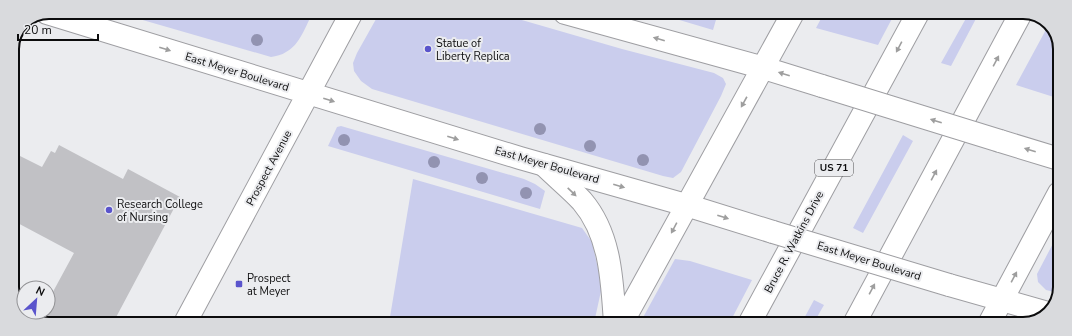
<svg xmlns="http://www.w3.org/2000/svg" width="1072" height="336" viewBox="0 0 1072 336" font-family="'Nunito Sans',sans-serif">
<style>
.green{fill:#cacded}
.building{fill:#c1c1c5}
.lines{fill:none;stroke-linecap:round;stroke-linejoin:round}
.secondary-casing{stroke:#9e9ea2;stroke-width:24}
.trunk-casing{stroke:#9e9ea2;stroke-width:24}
.secondary{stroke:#fff;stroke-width:22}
.trunk{stroke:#fff;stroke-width:22}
.secondary-bridge-casing{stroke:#9e9ea2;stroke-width:24;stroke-linecap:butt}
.secondary-bridge{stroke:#fff;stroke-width:22}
.tree{fill:#9293b1}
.oneway{fill:#9e9e9e}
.poi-dot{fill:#5a54cc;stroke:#ebecef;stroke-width:1.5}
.labels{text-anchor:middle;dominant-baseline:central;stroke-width:4;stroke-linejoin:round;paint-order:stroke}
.shield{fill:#ebecef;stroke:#4f4f51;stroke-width:1}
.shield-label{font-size:10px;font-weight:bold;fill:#0c0c0d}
.poi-label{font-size:11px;fill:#0c0c0d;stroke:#ebecef;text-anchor:start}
.street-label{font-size:11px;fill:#0c0c0d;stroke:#ebecef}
.rim{fill:none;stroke:#0c0c0d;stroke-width:2}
</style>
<rect width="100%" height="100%" fill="#ebecef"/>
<path class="green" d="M115,12H313C306,25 300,45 286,52C282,55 276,56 271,57Z
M380,12L498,13L622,49L714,73L723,78L726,84L721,96L681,172L673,178L663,176L372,89L361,81L354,71L353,63L357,53Z
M662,13H718L713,30L666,16Z
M824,13H895L878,45L816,28Z
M969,13H979L951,66L941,63Z
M1049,24C1064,34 1060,81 1060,99L1016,85Z
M341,126L524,179L535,184L545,191L540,209L328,146L337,127Z
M903,135L913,141L863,233L853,228Z
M413,179L582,228L592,242L599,273L601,291L594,323H389Z
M1059,232V293L1046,290L1038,282L1037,274Z
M675,259L690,261L752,280L729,324L640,323Z
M814,300L824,305L813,324H801Z"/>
<path class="building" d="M59,145L123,179L128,169L180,197L113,323H39L37,321L42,312H48V301L74,253L12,220V152L42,167L51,151L55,153Z"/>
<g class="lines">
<defs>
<path id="secondary" d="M47,13L520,158L686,205L773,232
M565,13L764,68L822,86
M1000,141L1059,159
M949,285L1048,313
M185,323L352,12"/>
<path id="trunk" d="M544,165C556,177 570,188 582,201C611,235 612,281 615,323
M622,323L793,13
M749,324L918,13
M854,324L1021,13
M989,324L1059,193"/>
</defs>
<use href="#secondary" class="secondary-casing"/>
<use href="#trunk" class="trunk-casing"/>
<use href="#secondary" class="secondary"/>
<use href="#trunk" class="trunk"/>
<defs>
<path id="secondary-bridge" d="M822,86L1000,141
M773,232L949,285"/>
</defs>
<use href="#secondary-bridge" class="secondary-bridge-casing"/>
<use href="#secondary-bridge" class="secondary-bridge"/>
</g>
<g class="tree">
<circle cx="257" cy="40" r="6"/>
<circle cx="540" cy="129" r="6"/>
<circle cx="344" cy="140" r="6"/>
<circle cx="590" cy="146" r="6"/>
<circle cx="643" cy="160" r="6"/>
<circle cx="434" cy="162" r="6"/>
<circle cx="482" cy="178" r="6"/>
<circle cx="526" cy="193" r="6"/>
</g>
<defs><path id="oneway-solid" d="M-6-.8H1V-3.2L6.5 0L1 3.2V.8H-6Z"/></defs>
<g class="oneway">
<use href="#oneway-solid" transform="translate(659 39) rotate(-164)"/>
<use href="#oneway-solid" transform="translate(899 47) rotate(118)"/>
<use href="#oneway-solid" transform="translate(165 49) rotate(17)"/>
<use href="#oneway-solid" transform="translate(996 61) rotate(-62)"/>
<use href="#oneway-solid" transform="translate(784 74) rotate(-163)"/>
<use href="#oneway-solid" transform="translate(329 100) rotate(17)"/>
<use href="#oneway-solid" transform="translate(744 102) rotate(119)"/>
<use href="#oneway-solid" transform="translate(936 121) rotate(-163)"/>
<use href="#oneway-solid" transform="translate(453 138) rotate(17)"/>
<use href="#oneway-solid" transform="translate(1030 150) rotate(-163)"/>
<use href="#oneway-solid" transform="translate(934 175) rotate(-62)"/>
<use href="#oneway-solid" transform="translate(619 186) rotate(16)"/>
<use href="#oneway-solid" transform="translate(572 192) rotate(44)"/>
<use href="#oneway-solid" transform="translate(723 217) rotate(18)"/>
<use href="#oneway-solid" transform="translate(674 228) rotate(118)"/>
<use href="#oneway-solid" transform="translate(1014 277) rotate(-62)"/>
<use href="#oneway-solid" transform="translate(872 289) rotate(-62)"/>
</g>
<g class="poi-dot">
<circle cx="428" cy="49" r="4"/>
<circle cx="109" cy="210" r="4"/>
<rect x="235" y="280" width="8" height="8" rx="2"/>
</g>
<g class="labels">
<rect class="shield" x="815" y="160" width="38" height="16" rx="3"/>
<g class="shield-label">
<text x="834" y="168">US 71</text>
</g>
<g class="poi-label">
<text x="436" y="43">Statue of<tspan x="436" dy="13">Liberty Replica</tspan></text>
<text x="117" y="204">Research College<tspan x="117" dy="13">of Nursing</tspan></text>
<text x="247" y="278">Prospect<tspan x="247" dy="13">at Meyer</tspan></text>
</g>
<g class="street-label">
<text transform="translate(237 72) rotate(17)">East Meyer Boulevard</text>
<text transform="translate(547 165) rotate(16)">East Meyer Boulevard</text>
<text transform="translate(269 168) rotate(-62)">Prospect Avenue</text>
<text transform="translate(794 242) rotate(-62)">Bruce R. Watkins Drive</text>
<text transform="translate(869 261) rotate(17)">East Meyer Boulevard</text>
</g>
</g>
<path d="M0 0H1072V336H0ZM49 19H1023A30 30 0 0 1 1053 49V287A30 30 0 0 1 1023 317H49A30 30 0 0 1 19 287V49A30 30 0 0 1 49 19Z" fill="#d9dadd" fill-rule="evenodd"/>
<path class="rim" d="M49 19H1023A30 30 0 0 1 1053 49V287A30 30 0 0 1 1023 317H49A30 30 0 0 1 19 287V49A30 30 0 0 1 49 19Z"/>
<g transform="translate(36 300) rotate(26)"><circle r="19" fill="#ebecef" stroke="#929295"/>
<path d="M0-3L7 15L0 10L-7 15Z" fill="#5a54cc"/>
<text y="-6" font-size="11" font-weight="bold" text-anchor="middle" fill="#0c0c0d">N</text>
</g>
<path d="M18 34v6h80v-6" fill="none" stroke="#0c0c0d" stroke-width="2"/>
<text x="24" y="34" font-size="12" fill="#0c0c0d" stroke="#ebecef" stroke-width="3" paint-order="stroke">20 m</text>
</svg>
